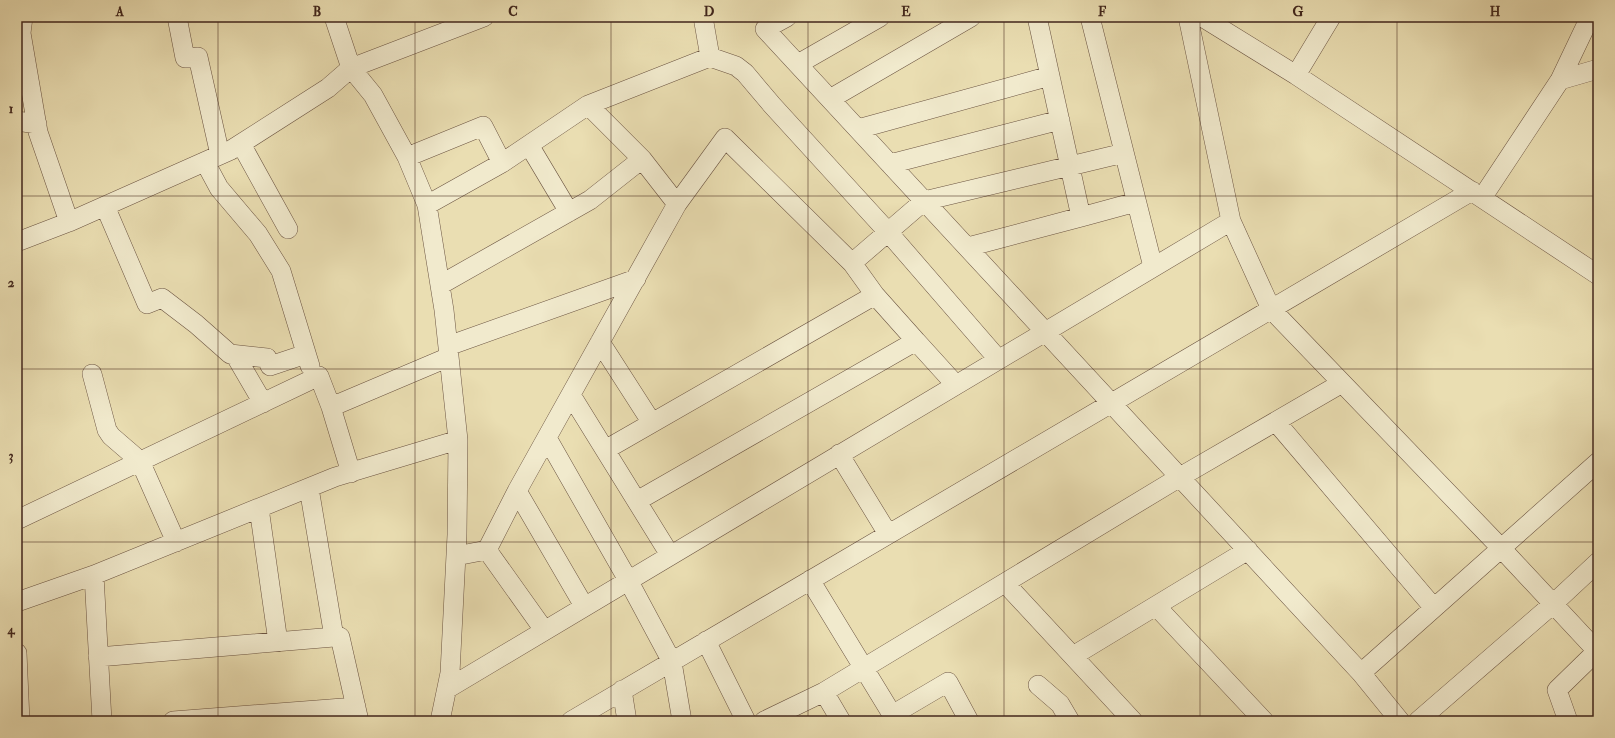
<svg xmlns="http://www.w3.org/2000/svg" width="1615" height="738" viewBox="0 0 1615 738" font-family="'IM FELL Double Pica',serif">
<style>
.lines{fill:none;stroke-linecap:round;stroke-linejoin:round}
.minor-casing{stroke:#6b5442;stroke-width:20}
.minor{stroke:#f1eacd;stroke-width:19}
.grid{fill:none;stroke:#41261c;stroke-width:1;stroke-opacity:0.55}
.neatline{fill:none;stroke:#41261c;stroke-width:1.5}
.grid-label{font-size:13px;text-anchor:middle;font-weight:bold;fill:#41261c}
</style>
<rect width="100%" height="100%" fill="#eadeb2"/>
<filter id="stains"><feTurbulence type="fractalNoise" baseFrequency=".005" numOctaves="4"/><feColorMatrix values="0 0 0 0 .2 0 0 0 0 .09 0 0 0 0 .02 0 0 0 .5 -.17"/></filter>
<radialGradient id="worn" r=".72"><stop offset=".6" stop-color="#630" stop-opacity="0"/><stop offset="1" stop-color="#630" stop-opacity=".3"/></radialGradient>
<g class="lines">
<defs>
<path id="minor" d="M23,17L21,33L38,132L69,222
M177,17L185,58L198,57L220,155
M334,17L351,68L373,95L407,157L427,205L444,310L458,440L457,535L450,673L440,721
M787,17L765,29L1361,673L1400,721
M1037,17L1081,217L1136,202
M1090,17L1153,267
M1188,17L1231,221L1271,309L1501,548L1598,652
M1202,17L1296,75L1598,275
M710,57L736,66L745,73L772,105L888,232L998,359
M798,64L880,17
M1296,75L1331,17
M1560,80L1590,17
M830,99L971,17
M17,121L37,124
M858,129L1050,76
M241,144L288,229
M529,145L569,212
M407,157L483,126L502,163
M205,162L219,188L258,234L281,271L310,366
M890,164L1060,120
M1482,198L1560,80L1598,69
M677,204L725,138L852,263
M427,205L502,163L588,105
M105,206L147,304L162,298L196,324L230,354L267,358L270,366L306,354
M17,242L69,222L231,150L328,88L351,68L484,17
M968,247L1081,217
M440,285L590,200L642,159
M875,295L852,263L924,201L1124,153
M600,342L652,423
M448,346L636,279
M235,355L263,403
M92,374L107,430L111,436L140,461L176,542
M571,395L670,555
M331,407L351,473
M1276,422L1434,608
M547,438L628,580L672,662L682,721
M605,450L875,295L916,341
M839,454L888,534
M517,491L584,606
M637,501L916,341L955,384
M259,508L278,642
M17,520L319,376L331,407L449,357
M456,556L487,550
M810,580L896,721
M1005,583L1133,721
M17,602L94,575
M1156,606L1264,721
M544,630L487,550L517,491L677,204L642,159L588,105L710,57L703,17
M334,637H340L359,721
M706,641L746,721
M17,653L20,721
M1073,656L1248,550
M98,657L334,637L309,488
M1361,673L1598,462
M1038,685L1060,704L1070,721
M447,689L1231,221
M622,690L627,721
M824,692L841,721
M892,715L948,682L969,721
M102,721L94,575L335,477L458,440
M173,721L356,707
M571,721L1472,191
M764,721L824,692L1180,477L1342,383
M1418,721L1553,604L1598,562
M1568,721L1557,690L1597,651"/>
</defs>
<use href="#minor" class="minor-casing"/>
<use href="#minor" class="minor"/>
</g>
<path class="grid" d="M218,17V721M415,17V721M611,17V721M808,17V721M1004,17V721M1200,17V721M1397,17V721M17,196H1598M17,369H1598M17,542H1598"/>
<rect width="1615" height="738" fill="none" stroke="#eadeb2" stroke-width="44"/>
<rect x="22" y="22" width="1571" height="694" class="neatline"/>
<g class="grid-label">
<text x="120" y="16">A</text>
<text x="317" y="16">B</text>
<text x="513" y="16">C</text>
<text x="709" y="16">D</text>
<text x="906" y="16">E</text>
<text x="1102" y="16">F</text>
<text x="1298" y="16">G</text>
<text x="1495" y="16">H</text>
<text x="11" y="113">1</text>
<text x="11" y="287">2</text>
<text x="11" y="460">3</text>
<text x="11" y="634">4</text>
</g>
<rect width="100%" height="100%" filter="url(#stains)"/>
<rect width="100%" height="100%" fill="url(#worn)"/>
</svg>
